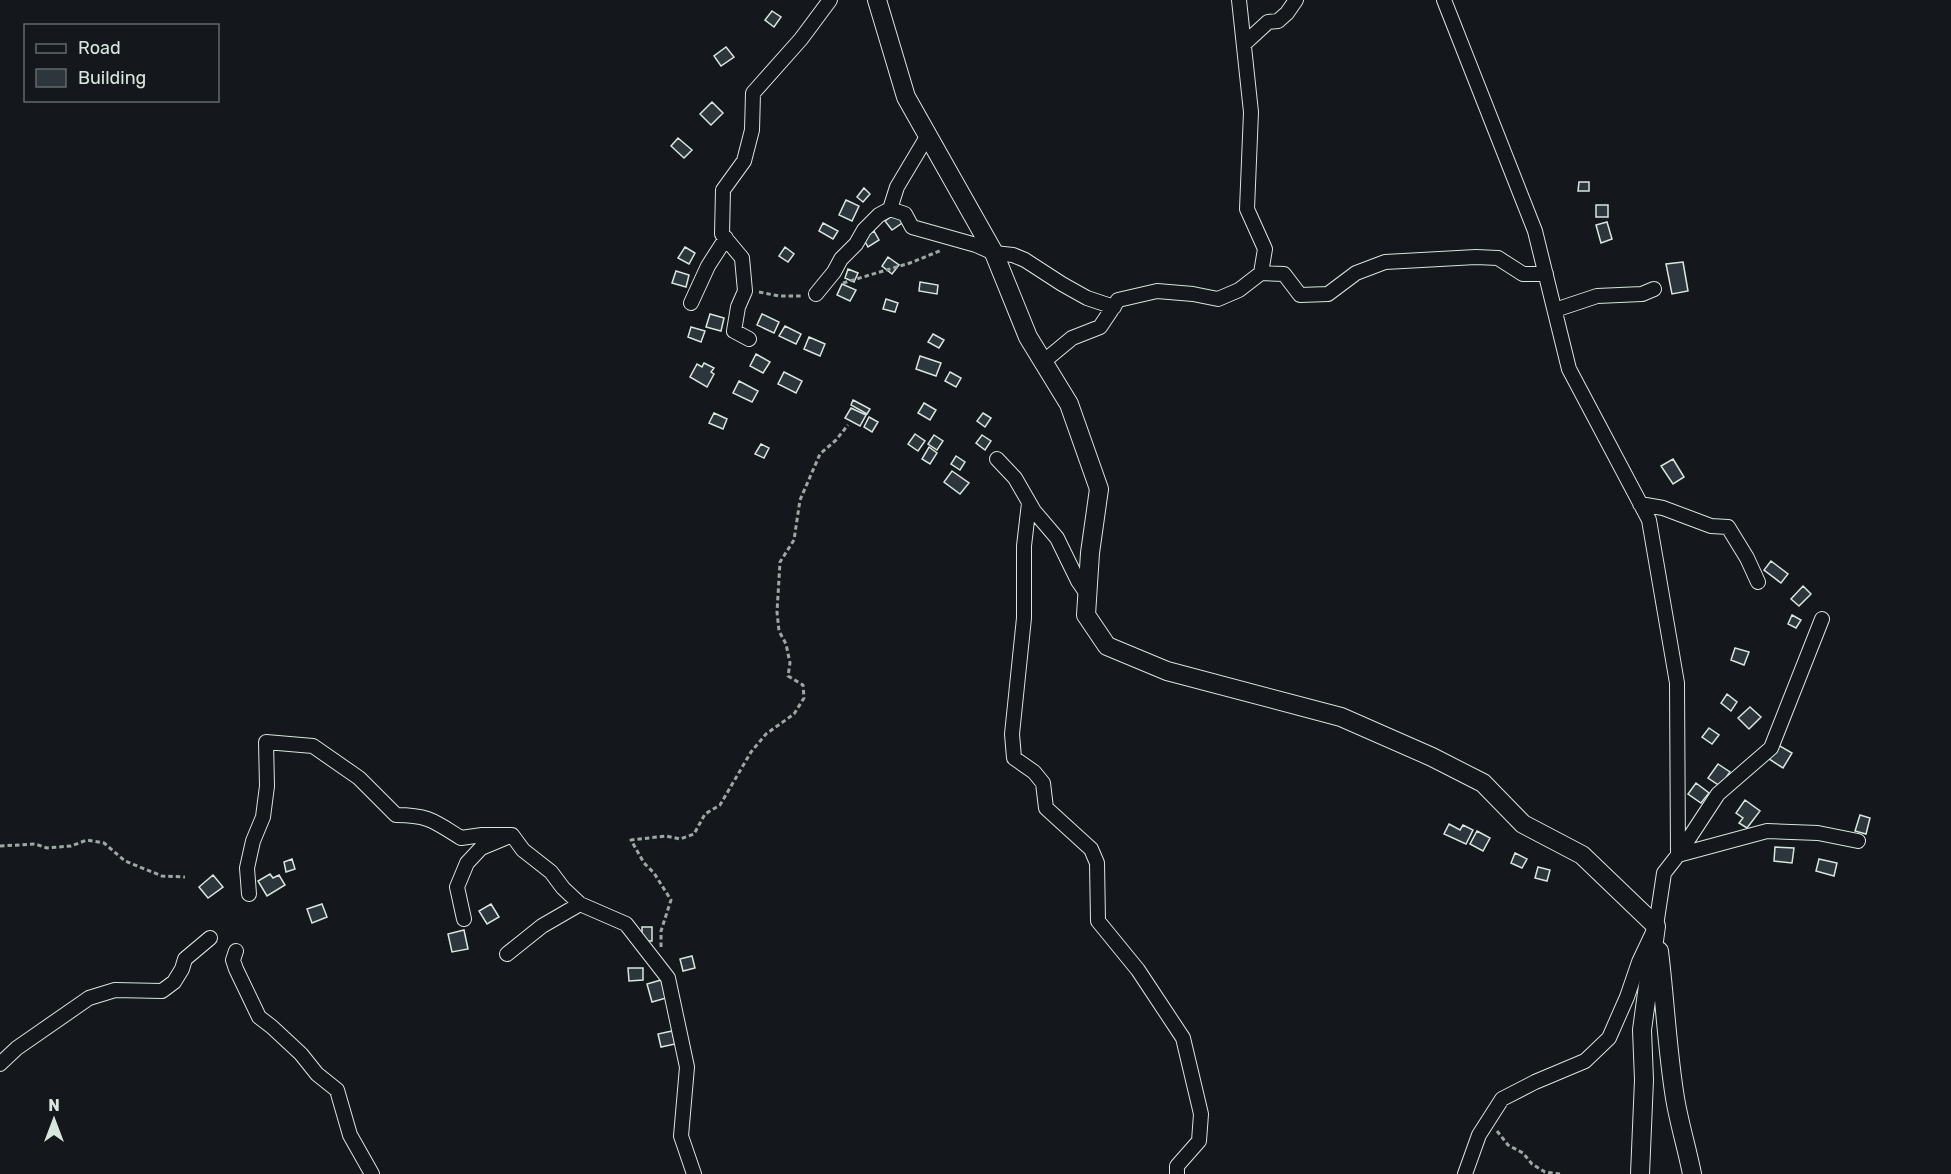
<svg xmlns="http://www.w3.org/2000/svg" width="1951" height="1174" font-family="Rubik,sans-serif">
<rect width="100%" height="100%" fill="#14181c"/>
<path fill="#2c363c" stroke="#d8e6dc" stroke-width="1.5" d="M772,11L781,17L774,27L765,20Z
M726,47L734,57L721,66L714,56Z
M712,102L723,113L711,125L700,114Z
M678,138L692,150L684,158L671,146Z
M1579,182H1589V191H1578Z
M864,188L870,194L863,202L857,197Z
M846,200L859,206L852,221L839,215Z
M1596,205H1608V217H1596Z
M898,212L905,221L892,230L885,221Z
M1607,222L1612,239L1601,243L1596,225Z
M823,223L838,231L833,239L819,231Z
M874,231L879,240L868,247L863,238Z
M685,247L695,253L689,264L678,258Z
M785,247L794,254L788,262L779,256Z
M888,257L899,265L892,274L882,266Z
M1683,262L1688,291L1672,294L1666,264Z
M848,269L858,273L854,282L845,278Z
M676,271L689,275L686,287L672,283Z
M920,282L938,285L937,294L919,291Z
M842,284L856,290L850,301L837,295Z
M886,299L898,303L895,312L883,309Z
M710,314L724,318L721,331L706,327Z
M762,314L779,322L774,333L757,325Z
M785,326L801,334L796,344L779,336Z
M691,327L705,331L701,342L688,337Z
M933,334L944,340L939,348L928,342Z
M809,337L825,344L820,356L804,349Z
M756,354L770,362L763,373L750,366Z
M920,356L941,363L936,376L916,369Z
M704,363L714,368L711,372L714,374L707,387L690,377L697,364L702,367Z
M784,372L802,381L796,393L778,384Z
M950,372L961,378L956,387L945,381Z
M739,381L758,391L752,402L733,393Z
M853,400L870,409L867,414L851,405Z
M924,403L936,410L930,420L918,413Z
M851,408L866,415L860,426L845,418Z
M714,413L727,419L723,429L709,423Z
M983,413L991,418L985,427L977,421Z
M869,417L878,422L872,432L864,427Z
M915,434L925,441L918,451L908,444Z
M934,435L943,441L937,450L928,444Z
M982,435L991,441L985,450L976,443Z
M761,444L769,448L764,458L755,454Z
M929,447L937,453L930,464L922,459Z
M956,456L965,462L960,470L951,464Z
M1673,459L1684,477L1673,484L1661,466Z
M952,471L969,483L960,494L944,482Z
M1771,561L1788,574L1781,583L1764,570Z
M1803,586L1811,594L1799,606L1791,599Z
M1792,615L1801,620L1796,628L1788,624Z
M1735,648L1749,652L1744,665L1731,660Z
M1727,694L1737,702L1731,711L1721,703Z
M1750,707L1761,717L1749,729L1738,718Z
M1709,728L1719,735L1712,744L1702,737Z
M1775,743L1792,753L1783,768L1766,757Z
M1718,764L1730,772L1720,786L1708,778Z
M1696,783L1709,793L1701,803L1688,794Z
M1745,800L1760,811L1747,828L1739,823L1743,818L1736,813Z
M1860,815L1870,818L1866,834L1855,831Z
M1449,824L1460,830L1463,825L1473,830L1466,844L1444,834Z
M1477,831L1490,838L1483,851L1470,844Z
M1775,847L1794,848L1792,863L1774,861Z
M1515,853L1527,859L1522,868L1511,863Z
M292,859L295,869L286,872L284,862Z
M1819,859L1837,863L1834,876L1816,871Z
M1538,867L1550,870L1547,881L1535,878Z
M270,874L273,878L279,875L285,885L267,896L258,881Z
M213,875L223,887L208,898L199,887Z
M322,904L327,917L312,923L307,909Z
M491,904L499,917L487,924L479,911Z
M642,927H652V941H642Z
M464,930L468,949L452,952L448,934Z
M692,956L695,968L683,971L680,959Z
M628,968H643V980L629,981Z
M661,980L666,998L652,1002L647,984Z
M672,1031L675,1044L661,1047L658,1034Z"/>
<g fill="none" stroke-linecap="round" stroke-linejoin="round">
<g stroke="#d8e6dc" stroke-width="16">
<path id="minor" d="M1239,0L1251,112L1247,209L1265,249L1261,273
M1444,0L1535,231L1569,369L1649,520L1677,683L1678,855L1664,873L1656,926L1639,962L1627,997L1609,1038L1585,1061L1535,1082L1502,1099L1479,1135L1465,1174
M1244,44L1268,22L1278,21L1287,13L1296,0
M890,209L905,214L912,227L976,245L994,253L1013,255L1025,260L1062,284L1087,298L1114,307
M816,294L834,272L841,259L856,244L864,230L879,215L890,209L897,187L928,135
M691,303L708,266L726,238
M1555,310L1597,296L1642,294L1654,289
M749,339L734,331L738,307L745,291L742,258L722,234L723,190L744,161L752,130L753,93L801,39L830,0
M1043,362L1072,338L1100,327L1118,300L1157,291L1193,294L1218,299L1239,290L1261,273L1284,274L1300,295L1328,294L1356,273L1385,262L1476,257L1498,258L1523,274H1546
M997,459L1015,478L1034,511L1057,538L1078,581L1087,594
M1029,503L1024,546V618L1012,734L1014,758L1034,772L1043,783L1046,808L1091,849L1097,863L1098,921L1138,970L1183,1038L1201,1114L1199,1141L1177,1166V1174
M1640,504L1663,508L1711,526L1728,527L1747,558L1758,582
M1678,855L1718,794L1771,748L1822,619
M1678,855L1767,831L1818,833L1858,841
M249,894L247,868L253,841L263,817L267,786L266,742L313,746L359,778L396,815C428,815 434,821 461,838L482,835H512L523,850L551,872L563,888L580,904
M464,919L457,887L467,863L481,848L505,838
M236,951L233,960L236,969L259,1017L272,1027L301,1054L317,1074L337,1090L350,1135L372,1174
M507,954L542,926L580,904L626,924L668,978L687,1067L681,1136L694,1174
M0,1064L17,1048L89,998L115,990L162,991L174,982L182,969L185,959L210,938"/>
</g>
<g stroke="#d8e6dc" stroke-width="20">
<path id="tertiary" d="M877,0L906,97L994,253L1028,337L1069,404L1099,489L1090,553L1086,615L1107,646L1167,671L1341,717L1432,757L1483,783L1523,824L1582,855L1656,926L1642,1030L1644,1080L1640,1174
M1659,951C1665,1000 1667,1049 1675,1098C1679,1123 1687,1148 1692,1174"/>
</g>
<path stroke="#9da8a2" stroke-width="3" stroke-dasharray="4.5 3" stroke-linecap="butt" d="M843,283L910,263L942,250
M759,292L779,296H803
M0,846L35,844L47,848L71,846L87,840L104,843L125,861L162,876L185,877
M661,947V931L671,900L654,873L644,863L631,840L666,836L680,839L694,834L705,814L720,805L751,752L766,734L794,714L804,698L803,685L788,676L790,663L786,644L779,631L777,612L780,562L794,540L800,500L820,454L836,440L848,425
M1497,1131L1508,1145L1523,1153L1532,1164L1545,1172L1560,1174"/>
<use href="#minor" stroke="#14181c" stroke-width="14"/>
<use href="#tertiary" stroke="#14181c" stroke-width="18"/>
</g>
<rect x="24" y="24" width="195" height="78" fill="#14181c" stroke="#626a69" stroke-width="1.5"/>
<rect x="36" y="44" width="30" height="9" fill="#14181c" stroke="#626a69" stroke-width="1.5"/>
<text x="78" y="54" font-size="18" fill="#d8e6dc">Road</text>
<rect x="36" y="69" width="30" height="18" fill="#2c363c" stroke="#626a69" stroke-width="1.5"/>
<text x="78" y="84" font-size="18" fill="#d8e6dc">Building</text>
<g transform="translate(54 1120)" stroke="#14181c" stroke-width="4.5" paint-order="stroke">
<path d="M0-4.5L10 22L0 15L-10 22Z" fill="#d8e6dc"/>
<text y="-9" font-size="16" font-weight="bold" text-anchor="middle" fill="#d8e6dc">N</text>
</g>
</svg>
